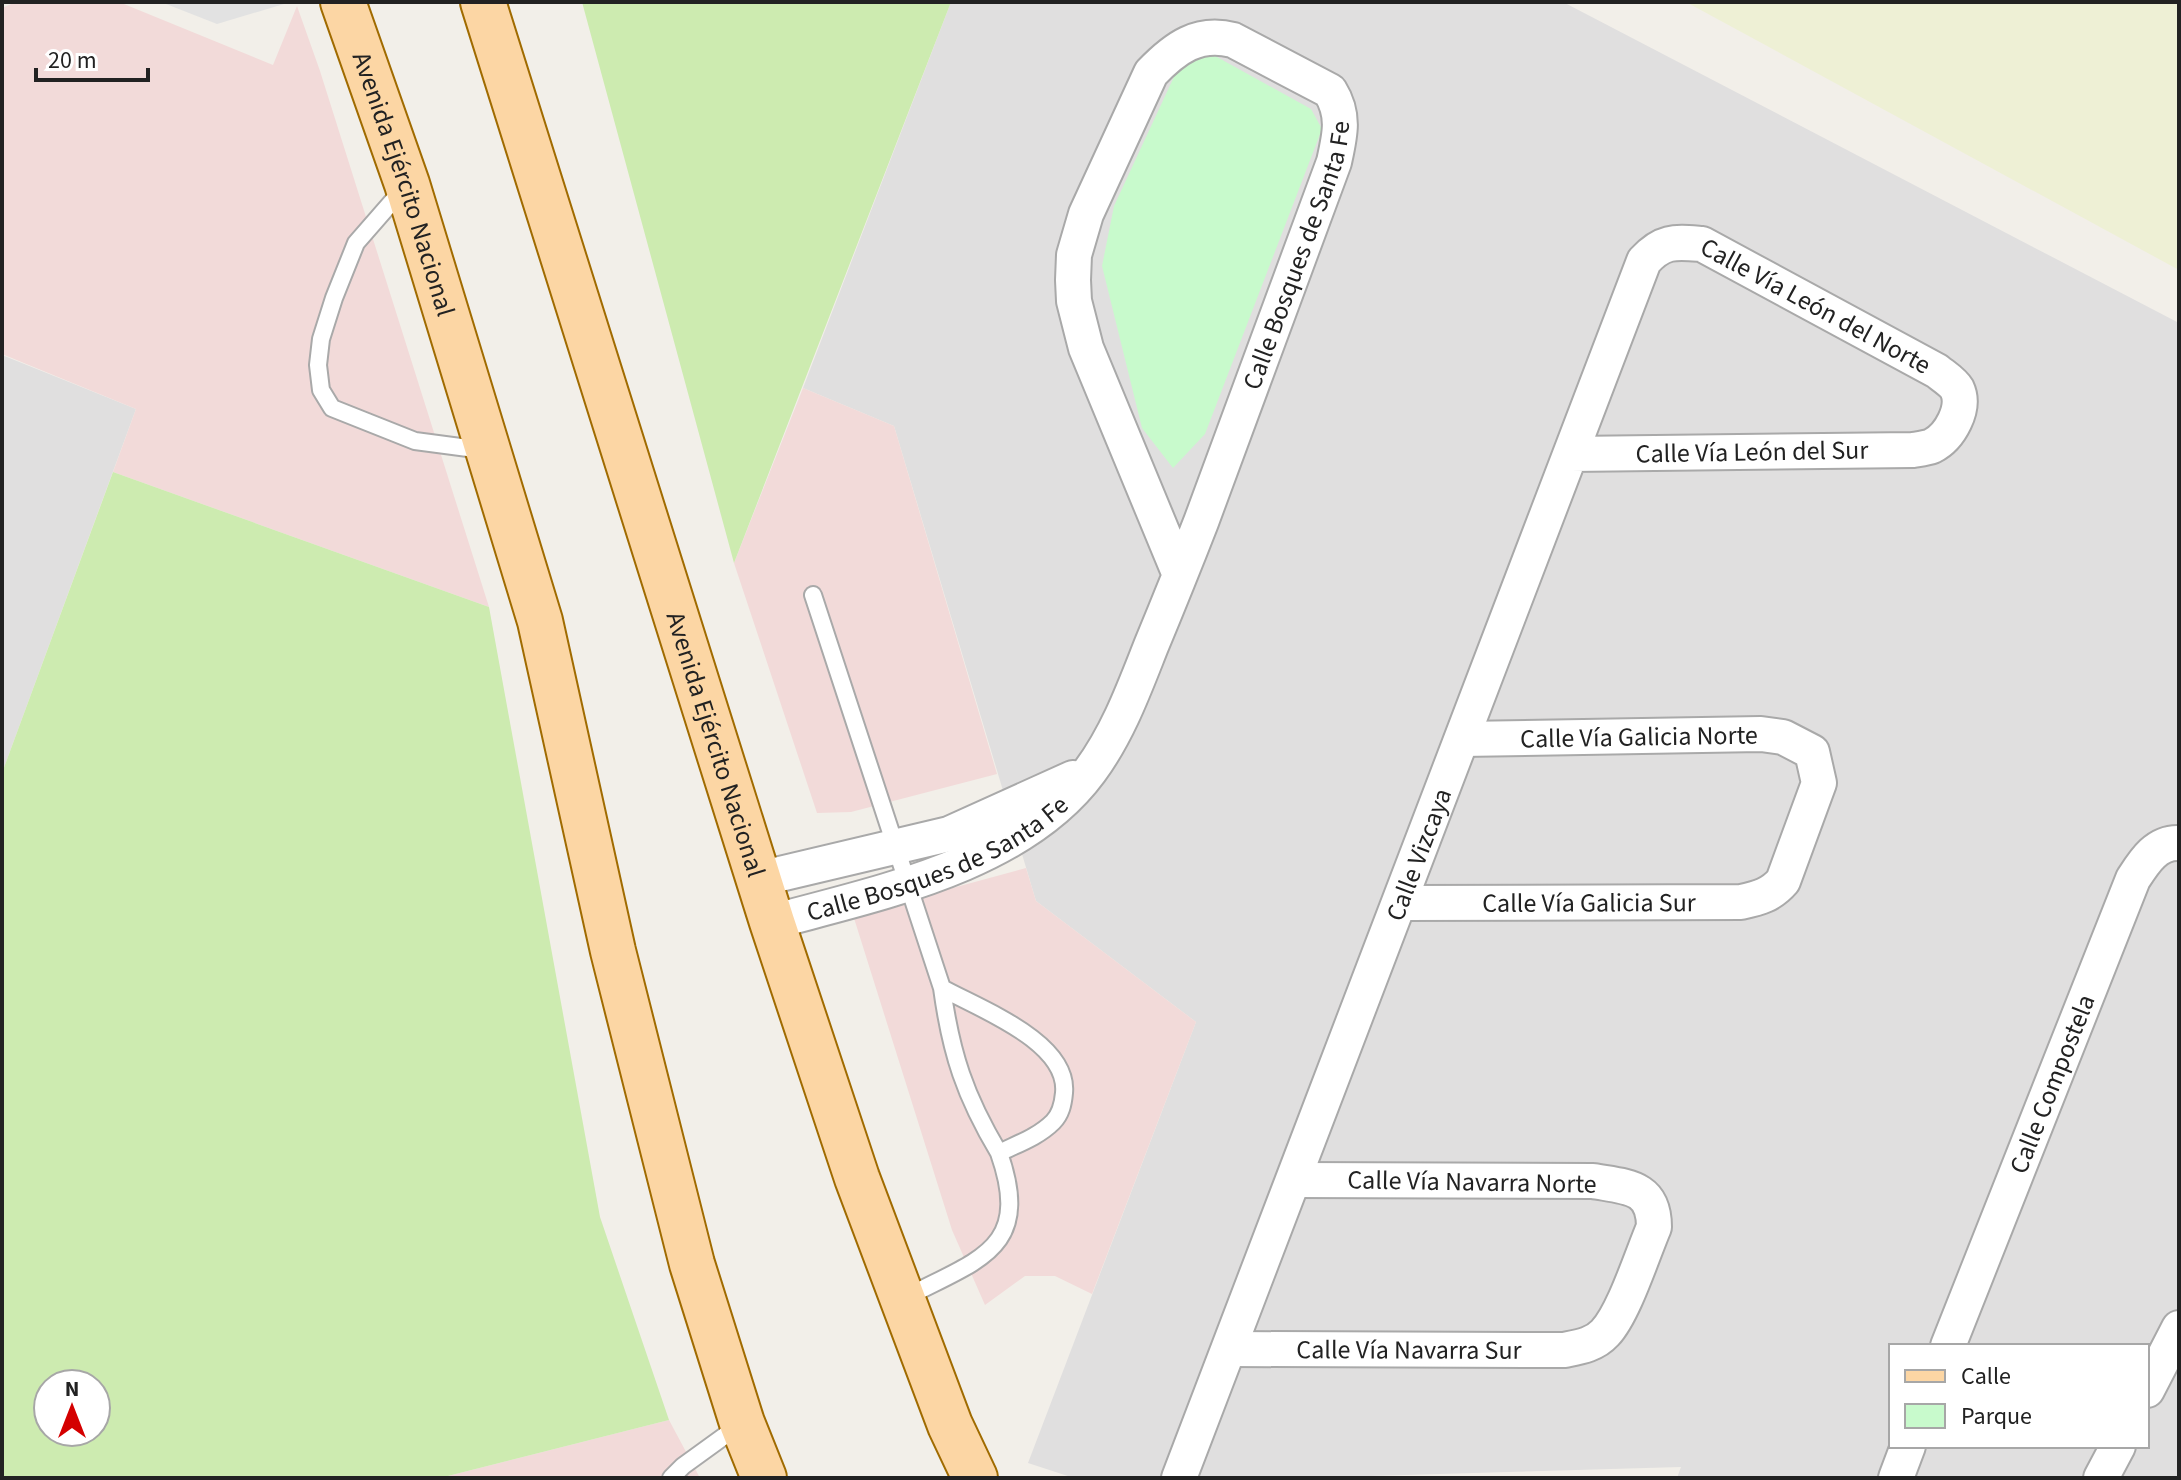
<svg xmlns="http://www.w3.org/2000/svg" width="2181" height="1480" font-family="'Source Sans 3',sans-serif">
<rect width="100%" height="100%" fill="#f2efe9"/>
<path fill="#e0dfdf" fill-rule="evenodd" d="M951,2H1563L2179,323V1478H1677L1681,1467L1302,1478H1074L1028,1463L1196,1022L1036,901L894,426L803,388ZM1891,1346H2147V1446H1891Z
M2,355L136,409L2,773Z"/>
<path fill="#f2dad9" d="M16,2H119L273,65L297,6L320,71L489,607L113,472L136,409L2,354V8Z
M803,388L894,426L997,774L851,812L817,813L734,563Z
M1026,868L1036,901L1196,1022L1092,1294L1055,1276H1025L985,1305L952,1230L853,915Z
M669,1420L700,1478H440Z"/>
<path fill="#eef0d5" d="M1686,2H2179V270Z"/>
<path fill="#cdebb0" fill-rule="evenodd" d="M582,2H951L734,563Z
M113,472L489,607L600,1217L669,1420L440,1478H2V773ZM48,1384H96V1432H48Z"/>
<path fill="#c8facc" d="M1208,52L1311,109L1322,129L1205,434L1173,468L1142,428L1102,266L1114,206L1179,66Z"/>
<path fill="#e2e2e2" d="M161,2H284V4L217,24Z"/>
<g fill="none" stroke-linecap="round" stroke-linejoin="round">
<g stroke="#a9a9a9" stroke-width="20">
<path id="service" d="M404,188L356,243L334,298L321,339L318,365L321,390L332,408L415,441L483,450
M813,595L942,988C951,1054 965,1096 999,1153C1017,1144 1038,1137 1053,1122C1061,1114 1063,1104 1064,1093C1069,1042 980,1009 942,988
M905,1298C978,1259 1033,1250 999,1153
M671,1478L683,1466L741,1424"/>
</g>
<g stroke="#a9a9a9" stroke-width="38">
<g id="minor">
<path d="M759,879L949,834L1073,778"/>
<path id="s1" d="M1401,903L1741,902C1759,898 1771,895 1783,881L1819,783L1812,752L1783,737L1761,734L1462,739"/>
<path id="s2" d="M772,922C878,893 1021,865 1090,771C1118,733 1134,689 1151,646C1168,605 1185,563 1201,522L1334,162C1340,135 1345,115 1330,91L1233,40C1198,31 1175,48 1151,73L1086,214L1074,255L1073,280L1074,301L1086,348L1180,575"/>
<path id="s3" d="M1948,1346L2133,879C2144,862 2156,842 2179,843"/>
<path id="s4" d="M1229,1349L1564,1350C1579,1347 1594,1345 1605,1333C1624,1313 1642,1255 1654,1227C1654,1186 1627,1187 1593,1181L1294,1180"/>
<path d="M2147,1390L2179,1328"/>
<path id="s5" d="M1179,1478C1336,1073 1490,667 1644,261C1663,240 1675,242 1702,244L1937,371C1943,376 1953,382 1957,389C1966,408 1950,437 1932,446C1927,448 1919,449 1913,450L1571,454"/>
<path d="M1896,1478L1908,1446"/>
<path d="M2101,1478L2118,1446"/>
</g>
</g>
<g stroke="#a06b00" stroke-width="48">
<g id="primary">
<path id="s6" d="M343,2L407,184L540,621L613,951L692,1264L742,1423L764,1478"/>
<path id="s7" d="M483,2L772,922L857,1178L950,1425L975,1478"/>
</g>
</g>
<use href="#service" stroke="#fff" stroke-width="16"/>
<use href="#minor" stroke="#fff" stroke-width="34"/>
<use href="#primary" stroke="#fcd6a4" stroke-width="44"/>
</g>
<g text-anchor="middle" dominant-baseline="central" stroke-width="7" stroke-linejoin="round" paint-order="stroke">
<g font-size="26" fill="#222" stroke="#fff">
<text stroke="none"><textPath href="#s6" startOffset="192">Avenida Ejército Nacional</textPath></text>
<text stroke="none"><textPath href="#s2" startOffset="916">Calle Bosques de Santa Fe</textPath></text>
<text stroke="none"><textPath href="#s5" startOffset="1496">Calle Vía León del Norte</textPath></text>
<text transform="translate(1752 452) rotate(-1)">Calle Vía León del Sur</text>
<text transform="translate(1639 737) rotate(-1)">Calle Vía Galicia Norte</text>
<text stroke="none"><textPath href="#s7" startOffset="778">Avenida Ejército Nacional</textPath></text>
<text stroke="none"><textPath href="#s2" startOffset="178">Calle Bosques de Santa Fe</textPath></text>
<text stroke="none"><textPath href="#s5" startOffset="668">Calle Vizcaya</textPath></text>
<text stroke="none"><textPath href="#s1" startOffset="188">Calle Vía Galicia Sur</textPath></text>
<text stroke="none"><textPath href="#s3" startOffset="282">Calle Compostela</textPath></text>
<text transform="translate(1472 1182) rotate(1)">Calle Vía Navarra Norte</text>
<text stroke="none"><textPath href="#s4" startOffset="180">Calle Vía Navarra Sur</textPath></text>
</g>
</g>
<rect width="2181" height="1480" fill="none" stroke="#222222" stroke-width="8"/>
<rect x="1889" y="1344" width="260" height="104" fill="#ffffff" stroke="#a7a7a7" stroke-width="2"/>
<rect x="1905" y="1370" width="40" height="12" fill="#fcd6a4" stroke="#a7a7a7" stroke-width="2"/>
<text x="1961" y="1384" font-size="24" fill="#222222">Calle</text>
<rect x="1905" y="1404" width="40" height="24" fill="#c8facc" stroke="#a7a7a7" stroke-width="2"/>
<text x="1961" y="1424" font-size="24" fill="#222222">Parque</text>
<g transform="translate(72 1408)"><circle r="38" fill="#ffffff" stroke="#a7a7a7" stroke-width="2"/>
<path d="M0-6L14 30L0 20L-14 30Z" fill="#d40000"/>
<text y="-12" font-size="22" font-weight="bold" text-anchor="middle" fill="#222222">N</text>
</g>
<path d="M36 68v12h112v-12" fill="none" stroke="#222222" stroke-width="4"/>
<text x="48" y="68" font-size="24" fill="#222222" stroke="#ffffff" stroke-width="6" paint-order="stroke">20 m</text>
</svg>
